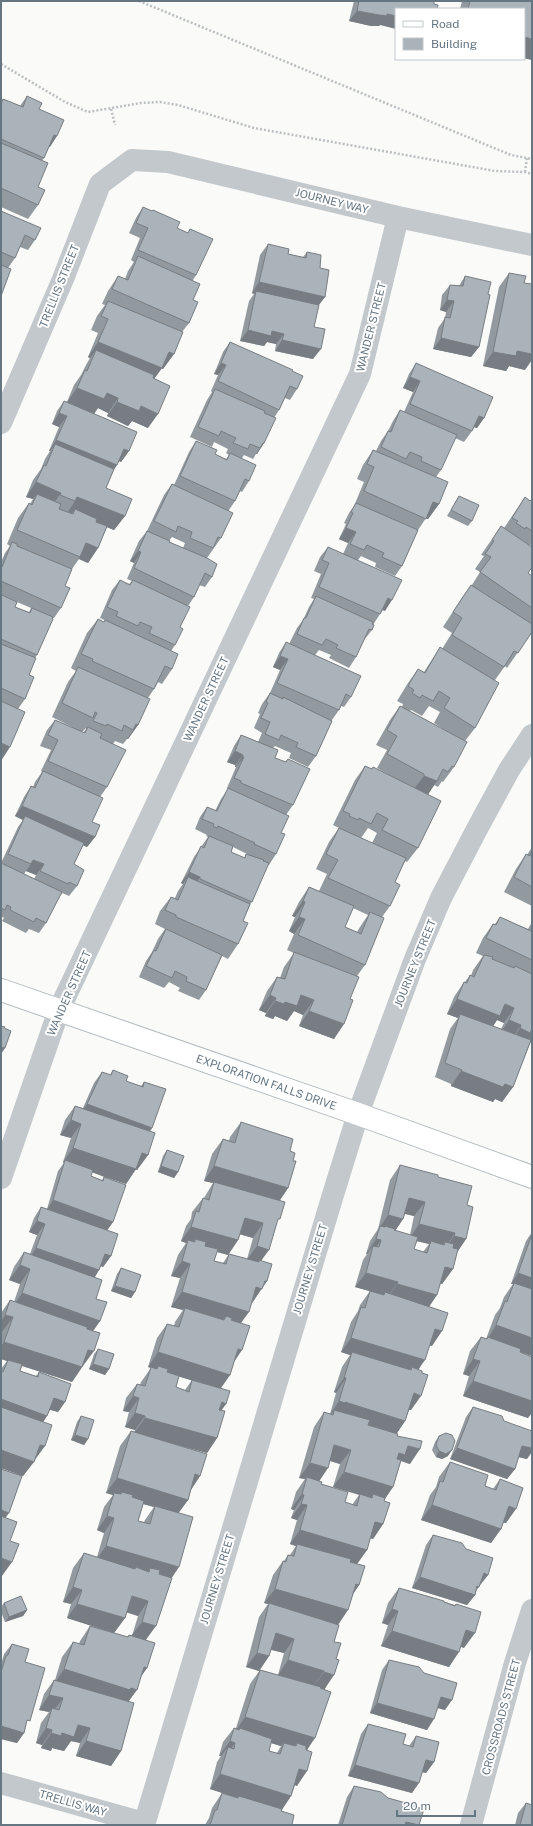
<svg xmlns="http://www.w3.org/2000/svg" width="533" height="1826" font-family="'Public Sans',sans-serif">
<rect width="100%" height="100%" fill="#fafaf8"/>
<g fill="none" stroke-linecap="round" stroke-linejoin="round">
<g stroke="#b3babf" stroke-width="24">
<g id="secondary">
<path id="s1" d="M1,990L358,1114L532,1177"/>
</g>
</g>
<path stroke="#bbbfc2" stroke-width="2.5" stroke-dasharray="2 2" stroke-linecap="butt" d="M139,1L511,155L532,159
M1,64L65,102L88,112L141,103L160,102L178,105L254,128L495,171L525,172L532,174
M111,109L115,125
M525,172L527,158"/>
<path stroke="#c3c8cc" stroke-width="22" d="M1,423L63,279L100,184L132,160L168,162L398,217L532,245
M1,1178L59,1010L360,374L398,217
M1,1783L144,1823
M144,1825L332,1198L358,1114L415,959L441,898L477,829L509,770L532,735
M471,1825L515,1663L532,1610"/>
<use href="#secondary" stroke="#fff" stroke-width="22"/>
</g>
<path fill="#929a9f" fill-rule="evenodd" d="M354,1H434L380,25L379,26H371L349,21Z
M462,1H532V60L524,58V9H460Z
M27,96L39,109L50,147H49L44,158L42,161L38,187V205L28,219L1,207V102L3,99L20,106Z
M143,207L152,211L153,210L177,228L188,233L190,229L196,275L193,280V300L189,323L182,332L174,354L163,369L162,368L154,379L148,428L132,421L128,426L107,416L108,413L98,408L94,413L129,451L121,462L119,461L114,469L106,488L125,516L114,530L107,527L98,548L88,563L79,559L72,569L65,586L61,608L54,618H52L37,655L35,658L29,675L25,699L18,709L1,761V597L2,595L16,601L1,595V562L5,553L10,546L7,544L18,518L29,503L30,504L33,499L26,497L33,480L41,469L45,459L50,451H49L59,427L52,424L57,411L64,401L67,402L74,385L81,375L86,365L90,358L88,357L98,333L91,330L97,316L105,305L102,304L108,291L118,276L125,279L128,271L134,262L131,260L140,238L129,233L136,218ZM17,602L31,608L29,612L15,607Z
M1,211L35,240L28,250L20,247L15,258L8,268L1,296Z
M268,244L288,254L303,257L307,252L320,268L325,297L319,305L314,327L313,359L275,351L276,344L267,342L264,346L240,341L249,301L254,294L252,293L260,255Z
M509,273L524,283L525,370L509,366L506,371L483,366L499,287Z
M465,276L488,294L479,347L471,357L433,349L438,328L445,318L446,312L440,310L442,295L450,285L459,286Z
M230,342L292,371L297,389L290,400L285,398L279,410L274,418L264,443L257,454H256L253,459L244,455L242,458L249,481L242,492L240,491L235,501L229,510L221,538L207,558L212,577L205,587L199,585L194,597L188,606L180,627L175,645L171,651L172,669L162,684L158,682L154,689L148,698L138,725L128,739H127L123,744L115,741L113,744L107,787L100,797L92,822L95,837L87,847L83,845L74,864L77,886L69,896L62,893L61,895L60,894L46,923L39,933L29,929L26,933L2,921L4,918L1,916V863L18,827L23,820L15,816L24,797L31,786L33,787L35,782L42,772L41,771L51,750L40,746L47,730L55,720L83,733L86,729V728L82,732L52,717L68,682L76,671L71,668L87,633L98,619L104,622L105,620L111,623L100,618L112,590L120,580L129,584L132,581L127,579L134,563L130,561L139,541L147,531L164,495L172,484L174,485L189,452L196,441L215,454L226,459L229,455L226,453L228,449L214,442L212,447L190,437L207,400L212,392L211,391L218,375L214,374L223,352ZM172,537L185,543L183,548L169,542V541ZM26,871L36,875L34,879L24,874Z
M416,363L484,418L477,428L474,427L472,431L464,442L455,438L441,470L436,477L439,504L428,519L426,518L418,530L402,566L395,576L375,567L376,563L361,556L358,560L385,611L383,610L380,614L373,625L372,630L364,640L356,657L349,668L329,658L331,655L319,650L315,655L351,697L344,707L341,706L339,710L332,720L316,756L308,767L289,758L291,753L275,746L273,748L275,758L285,762L288,759L293,805L286,815L281,833L276,854L269,865H268L243,921L238,944L228,959L222,956L206,990L199,1000L178,991L180,988L169,982L164,988L139,977L146,961L152,952L158,939L165,929L155,924L160,911L171,897L175,898L178,891L183,884L181,883L194,857L208,837L206,836L207,835L195,829L200,817L207,807L215,811L221,799L228,789L227,788L236,767H235V765L227,762L234,746L241,735L258,742L262,733L254,728L260,714L258,713L262,704L270,693L280,670L273,667L279,653L286,642L289,644L297,628L303,620L309,607L314,599L311,598L321,574L314,571L320,557L328,547L343,554L348,543L339,539L346,524L344,523L349,513L354,506L364,482L357,479L363,465L373,450L376,451L381,441L388,431L393,421L400,410L404,412L413,392L403,388L409,374ZM233,847L247,854L244,858L231,852Z
M459,496L472,521L468,526L447,516Z
M525,497L530,501L532,498V542L530,546L528,573L532,576V632L507,668L505,666L495,680L475,728L465,741L454,767L443,782L442,781L438,787L434,785L428,794L418,848L407,862L405,861L395,882L390,906L382,917L365,965L357,976L334,1039L299,1026L303,1015L294,1011L287,1021L275,1016L273,1019L265,1016L266,1013L259,1010L267,991L277,977L280,978L284,967L294,953L287,950L294,934L289,931L295,917L292,916L299,902L309,887L319,891L327,874L316,869L329,842L339,828L333,825L355,780L365,766L372,769L373,767L391,776L377,768L387,750L376,745L390,720L400,706L402,707L403,704L397,701L408,683L418,669L424,672L440,647L442,649L452,633L443,627L461,599L471,585H472L480,572L475,569L484,556L481,555L501,526L504,528ZM429,706L440,712L434,723L445,730L410,711L411,710L422,716ZM368,828L377,833L372,843L361,838ZM353,908L368,915L360,927L357,932L345,927Z
M532,847V906L504,892L516,869L526,854L527,855Z
M500,917L528,929L532,922V1040L530,1043L513,1087L502,1102L495,1099L493,1102L451,1086V1084L435,1077L450,1029L458,1018L447,1014L454,997L464,982H465L470,975L471,976L473,970L483,956L476,953L483,938L493,924H495ZM497,1020L504,1023L501,1029L493,1026Z
M113,1070L126,1081L141,1086L144,1082L152,1128L150,1131L148,1155L137,1170L136,1169L126,1184L108,1178L113,1222L107,1230L111,1256L103,1267L101,1266L99,1270L95,1277L96,1299L100,1321L93,1331L83,1366L72,1382L22,1366L20,1371L36,1376L39,1372L65,1402L58,1412L50,1410L43,1422L34,1461L23,1476L1,1468V1369L7,1361L1,1359V1336L2,1332H1V1313L10,1300L14,1302L20,1284L9,1280L14,1267L24,1252L30,1254L37,1235L29,1232L34,1218L41,1207L47,1209L58,1171L64,1163L63,1162L71,1138L60,1135L65,1120L75,1106L83,1108L94,1083L102,1072L110,1075ZM92,1172L104,1177L102,1180L91,1176Z
M241,1122L290,1151L293,1161L288,1188L280,1200L276,1225L261,1261L267,1281L252,1303L241,1323L234,1361L230,1375L221,1388L226,1404L221,1410L217,1438L207,1453L159,1440L200,1476L191,1490L188,1500L179,1512L171,1578L146,1640L147,1668L140,1678L128,1702L121,1751L111,1766L76,1756L80,1743L71,1741L64,1751L52,1748L51,1751L41,1748L42,1745L36,1743L41,1723L49,1712L39,1710L44,1694L54,1680H55L62,1657L73,1642L79,1644L80,1641L90,1626L127,1637L129,1635L132,1636L138,1616L127,1612L125,1618L114,1633L67,1618L71,1604L63,1602L73,1568L84,1553L97,1557L104,1533L97,1530L104,1507L113,1495L106,1493L120,1446L131,1431L134,1432L135,1430L125,1427L129,1412L123,1411L126,1398L137,1384L140,1385L141,1382L151,1368L148,1367L157,1338L167,1324L174,1326L175,1322L183,1310L171,1307L180,1278L171,1276L178,1255L186,1243L181,1241L186,1226L191,1219L192,1212L203,1198H204L213,1183L204,1181L212,1154L223,1139L229,1141L230,1137ZM240,1234L253,1238L247,1259L229,1254L223,1263L214,1261L217,1252L228,1255L238,1240ZM179,1376L192,1380L185,1390L176,1387ZM143,1504L154,1507L145,1520L144,1522L138,1521Z
M167,1150L178,1172L174,1178L158,1172L163,1156Z
M400,1165L438,1177L467,1205L466,1239L457,1252L453,1269L442,1284L440,1283L429,1307L432,1346L430,1345L419,1369L411,1410H409L405,1421L397,1433V1436L410,1464L401,1461L393,1487L384,1499V1501L383,1524L373,1539L370,1538L367,1550L357,1564L359,1585L353,1594L338,1624L325,1689L297,1786L295,1785L291,1796L281,1811L292,1825H205L209,1818L212,1808L222,1793L231,1795L210,1789L217,1762L221,1756H219L223,1742L234,1728H236L250,1684L260,1670L278,1675L284,1653L271,1650L269,1656L259,1671L246,1667L259,1617L268,1604L264,1603L273,1575L283,1561H284L288,1555H290L296,1546L290,1544L297,1520L291,1518L294,1510L291,1509L296,1492L305,1479L299,1478L314,1427L324,1412L330,1414L336,1393L334,1392L342,1367L350,1355L341,1352L351,1322L358,1311L360,1305L370,1291L355,1287L363,1260L367,1254H366L370,1241L378,1229L390,1180ZM405,1214L414,1216L410,1235L395,1231L403,1219ZM416,1241L429,1244L423,1252L414,1249ZM330,1461L340,1464L333,1487L359,1495L352,1505L345,1502L321,1484L319,1481ZM271,1743L281,1746L277,1753L269,1751Z
M532,1232V1356L520,1352L528,1418L463,1396L469,1376L463,1374L470,1351L481,1337L486,1339L495,1315L500,1308L504,1297L513,1284H511L526,1241Z
M121,1268L135,1292L131,1298L111,1291L117,1274Z
M98,1349L109,1369L105,1375L89,1369L94,1354Z
M473,1407L504,1421L527,1459L518,1457L515,1469L507,1479L450,1459L466,1417Z
M81,1416L88,1439L84,1445L71,1440L77,1422Z
M439,1436L448,1456L442,1459L436,1457L432,1450L435,1442Z
M450,1462L485,1486L493,1489L500,1479L506,1523H503L501,1529L491,1543L421,1520L430,1495L436,1487L439,1477Z
M433,1535L466,1549L488,1575L480,1585H479L476,1591L475,1595L467,1605L412,1588L426,1545Z
M399,1588L455,1605L456,1604L464,1648L461,1646L449,1667L381,1646L388,1625L382,1623L388,1603Z
M4,1603L27,1610L23,1616L5,1622L1,1612V1607Z
M12,1644L25,1662L26,1726L24,1733L17,1743L1,1739V1662L2,1661L4,1654Z
M389,1660L445,1710L438,1708L427,1730L370,1713L382,1670Z
M368,1724L403,1744L409,1746L416,1736L434,1762L426,1773L422,1772L412,1793L348,1776L361,1734Z
M354,1786L388,1798L419,1825H338L347,1797Z
M526,1803L532,1825H515L518,1813Z"/>
<path fill="#777d82" d="M357,11L387,14L396,16V29L380,25L379,26H371L349,21Z
M524,37L532,39V60L524,58Z
M54,135L57,136L50,147L47,146Z
M259,282L325,297L317,307L256,291L254,294L252,293Z
M447,300L454,301L446,312L440,310Z
M248,330L272,331L284,334L276,344L267,342L264,346L240,341Z
M441,338L479,347L471,357L433,349Z
M282,340L321,349L313,359L275,351Z
M98,342L162,368L151,383L96,350L90,358L88,357Z
M517,351L532,354V360L525,370L509,366L506,371L483,366L493,352Z
M169,352L174,354L163,369L158,367Z
M221,363L226,365L218,375L214,374Z
M410,377L420,381L413,392L403,388Z
M77,388L107,393L118,398L108,413L98,408L94,414L67,402Z
M117,402L141,406L158,414L148,428L132,421L128,426L107,416Z
M59,413L67,416L59,427L52,424Z
M479,416L484,418L477,428L471,426Z
M56,440L117,465L110,476L55,444L50,451H49Z
M263,443H264L257,454H256L260,448Z
M124,449L129,451L121,462L116,460Z
M36,482L61,493L51,507L37,494L33,499L26,497Z
M77,497L125,516L114,530L73,514L75,509L72,513L68,512L75,501Z
M433,502L439,504L428,519L423,517Z
M346,528L356,532L348,543L339,539Z
M86,543L98,548L88,563L79,559Z
M138,551L141,552L134,563L130,561Z
M388,598L392,600L385,611L380,609Z
M280,656L288,659L280,670L273,667Z
M136,724L138,725L128,739H127L133,730Z
M1,743L10,747L1,761Z
M235,751L243,755L235,765L227,762Z
M242,757H244L236,767H235Z
M424,776L437,781L427,796L413,790Z
M22,806L95,837L87,847L24,820L25,816L23,820L15,816Z
M33,860L44,864L36,875L26,871L31,864Z
M189,872L200,877L193,888L188,877L183,884L181,883Z
M303,901L305,902L295,917L292,916Z
M299,917L305,919L294,934L289,931Z
M270,995L276,998L266,1013L259,1010Z
M301,995L314,1000L303,1015L294,1011L287,1021L275,1016L273,1019L265,1016L275,1001L285,1002Z
M457,999L505,1004L514,1008L504,1023L497,1020L490,1031L460,1014L458,1018L447,1014Z
M309,1011L344,1024L334,1039L299,1026Z
M509,1020L521,1025L511,1040L499,1035Z
M520,1028L532,1029V1040L528,1046L510,1043Z
M1,1047L5,1048L1,1054Z
M461,1071L505,1084L513,1087L502,1102L495,1099L493,1102L451,1086Z
M87,1104L152,1128L145,1138L80,1114Z
M71,1120L81,1124L71,1138L60,1135Z
M73,1148L136,1169L126,1184L65,1163V1160L64,1163L63,1162Z
M142,1153L148,1155L137,1170L132,1168Z
M161,1166L178,1172L174,1178L158,1172Z
M214,1166L288,1188L278,1203L214,1182L213,1183L204,1181Z
M409,1198L425,1202L414,1216L398,1212Z
M53,1200L113,1222L106,1232L46,1211Z
M388,1215L403,1219L393,1234L385,1227V1226L382,1231L380,1227Z
M245,1218L263,1223L253,1238L235,1233Z
M37,1221L45,1224L37,1235L29,1232Z
M419,1224L455,1233L445,1248V1242L441,1247L431,1241L429,1244L409,1239Z
M191,1227L238,1240L228,1255L193,1245L195,1242V1239L192,1244L188,1240L186,1243L181,1241Z
M454,1236L466,1239L456,1254L444,1251Z
M376,1239L381,1240L371,1255L373,1246L367,1254H366Z
M257,1246L269,1250L258,1265L259,1260L257,1264L246,1261Z
M36,1248L99,1270L92,1281L29,1259Z
M105,1254L111,1256L103,1267L98,1265Z
M182,1261L190,1264L180,1278L171,1276Z
M20,1265L30,1269L20,1284L9,1280Z
M445,1267L453,1269L442,1284L434,1282Z
M366,1273L398,1282L388,1296L385,1292L383,1295L355,1287Z
M518,1273L532,1278V1291L514,1283L513,1284H511Z
M265,1281H267L252,1303L256,1287Z
M397,1284L437,1295L427,1310L387,1299Z
M115,1286L135,1292L131,1298L111,1291Z
M182,1292L249,1312L238,1327L226,1316L222,1322L185,1308L183,1310L171,1307Z
M22,1293L100,1321L90,1335L12,1308Z
M5,1315L13,1317L2,1332H1V1321Z
M496,1325L532,1338V1356L487,1340L488,1338Z
M435,1329L442,1331L432,1346L424,1344Z
M351,1338L425,1360L415,1374L411,1370L412,1367L408,1372L352,1352L350,1355L341,1352Z
M4,1342L82,1367L72,1382L1,1359V1346Z
M238,1349L242,1350L232,1365Z
M88,1350L94,1351L83,1366L78,1364Z
M158,1352L230,1375L220,1389L157,1370L158,1366L156,1369L148,1367Z
M473,1359L480,1361L469,1376L463,1374Z
M93,1364L109,1369L105,1375L89,1369Z
M344,1378H346L336,1393L334,1392Z
M473,1381L532,1401V1413L528,1418L463,1396Z
M414,1393L421,1396L411,1410L403,1408Z
M133,1396L139,1398L129,1412L123,1411Z
M54,1398L65,1402L58,1412L46,1408Z
M1,1399L47,1416L40,1427L1,1412Z
M339,1401L345,1402L405,1421L395,1436L333,1415L334,1410L330,1416H329Z
M222,1402L226,1404L216,1418Z
M135,1413L145,1416L135,1430L125,1427Z
M145,1418L217,1438L207,1453L134,1433Z
M75,1435L88,1439L84,1445L71,1440Z
M40,1445L45,1446L34,1461L30,1459Z
M334,1445L351,1450L340,1464L324,1459Z
M408,1446L420,1449L410,1464L401,1461L389,1468L399,1453Z
M522,1446L532,1448V1452L527,1459L514,1456Z
M457,1448L515,1469L507,1479L450,1459Z
M1,1450L34,1462L23,1476L1,1468Z
M452,1450L448,1456L442,1459L436,1457L439,1451Z
M310,1463L328,1468L318,1483L307,1477L305,1479L299,1478Z
M344,1472L393,1487L383,1502L373,1494L371,1498L333,1487Z
M195,1474L200,1476L190,1491Z
M117,1478L188,1500L177,1515L155,1506L154,1507L119,1497L122,1492L118,1497L114,1493L113,1495L106,1493Z
M302,1494L304,1495L294,1510L291,1509Z
M301,1504L307,1505L297,1520L291,1518Z
M432,1505L501,1529L491,1543L421,1520Z
M509,1506L516,1509L506,1523L498,1521Z
M1,1510L9,1513L1,1524Z
M107,1516L114,1518L104,1533L97,1530Z
M375,1522L383,1524L373,1539L365,1536Z
M300,1530L367,1550L357,1564L297,1544L296,1546L290,1544Z
M106,1546L179,1567L169,1582L149,1572L150,1568L146,1575L136,1567L133,1571L96,1560Z
M1,1558L12,1562L2,1576H1Z
M484,1573L488,1575L480,1585L476,1584Z
M420,1577L477,1586L479,1587L473,1594L475,1595L467,1605L412,1588Z
M356,1584L359,1585L349,1600Z
M73,1587L82,1590L71,1604L63,1602Z
M275,1589L348,1610L338,1625L269,1603L268,1604L264,1603Z
M132,1596L148,1601L138,1616L122,1611Z
M77,1604L125,1618L114,1633L67,1618Z
M392,1609L398,1611L388,1625L382,1623Z
M27,1610L23,1616L5,1622L9,1617Z
M142,1622L156,1626L145,1641L131,1636Z
M466,1630L475,1633L464,1648L455,1645Z
M392,1631L459,1652L449,1667L381,1646Z
M276,1633L294,1639L284,1653L265,1648Z
M257,1653L269,1656L259,1671L246,1667Z
M288,1660L324,1671L314,1685L278,1675Z
M144,1667L147,1668L137,1682Z
M64,1669L131,1688L137,1690L126,1705L54,1684Z
M324,1672L334,1675L324,1690L313,1687Z
M49,1695L63,1698L52,1713V1708L49,1712L39,1710Z
M441,1697L452,1700L445,1710L434,1707Z
M377,1703L434,1719L427,1730L370,1713Z
M245,1717L315,1738L305,1753L296,1746L297,1743L292,1749L284,1743L281,1746L237,1733L240,1728L237,1732H235Z
M78,1725L90,1728L80,1743L71,1741L64,1751L52,1748L51,1751L41,1748L51,1733H62Z
M1,1726L24,1733L17,1743L1,1739Z
M46,1728L52,1730L42,1745L36,1743Z
M86,1741L121,1751L111,1766L76,1756Z
M230,1741L235,1743L225,1757L228,1747L221,1756H219Z
M426,1760L434,1762L426,1773L418,1771Z
M355,1765L419,1783L412,1793L348,1776Z
M299,1769L307,1771L297,1786L289,1783Z
M220,1774L291,1796L281,1811L239,1796L237,1798L210,1789Z
M406,1822L419,1825H404Z"/>
<path fill="#aab3b9" stroke="#777d82" d="M359,1H434V4L438,5L437,9H396V16L387,14V16L379,15L357,11Z
M470,1H532V39L524,37V9H468Z
M27,96L42,103L39,109L64,120L57,136L54,135L44,158L1,139V104L3,99L23,107Z
M1,143L48,163L38,187L45,190L38,205L1,188Z
M143,207L152,211L153,210L180,222L177,228L188,233L190,229L213,239L196,275L138,250L148,228L136,223Z
M1,211L41,228L35,240L25,235L15,258L1,252Z
M268,244L289,249L288,254L306,258L307,252L321,255L320,268L329,270L325,297L259,282Z
M138,256L200,284L193,300L198,302L189,323L112,289L118,276L128,280Z
M1,265L11,269L1,296Z
M509,273L526,276L524,283L532,284V354L517,351L516,356L493,352Z
M465,276L491,282L488,294L490,295L479,347L441,338L445,317L450,318L454,301L447,300L450,285L463,286Z
M256,291L319,305L314,327L325,329L321,349L282,340L284,334L272,331L271,336L248,330Z
M108,301L183,332L174,354L169,352L162,368L98,342L108,319L101,316Z
M230,342L293,370L292,371L303,376L297,389L290,386L279,410L218,381L226,365L221,363Z
M96,350L154,375L153,378L170,386L158,414L141,406L139,411L117,402L118,398L107,393L104,399L77,388L85,370L87,371Z
M416,363L493,397L484,418L479,416L472,431L410,404L420,381L410,377Z
M215,389L265,411L264,413L276,418L264,443H263L260,448L250,444L248,449L233,443L236,438L221,431L219,436L198,427Z
M64,401L137,432L129,451L124,449L117,465L56,440L67,416L59,413Z
M400,410L457,435L441,470L421,461L422,457L410,452L406,459L381,447L388,431L391,432Z
M196,441L217,450L215,454L227,460L230,453L256,465L249,481L245,479L235,501L180,476Z
M55,444L114,469L106,488L132,499L125,516L77,497L75,501L60,495L61,493L36,482L44,465L46,466Z
M373,450L448,482L439,504L433,502L426,519L364,491L374,467L367,464Z
M172,484L233,513L221,538L218,537L213,548L190,538L192,532L178,526L176,532L154,521Z
M37,494L61,504L59,509L73,514L75,509L97,519L96,522L107,526L98,548L86,543L80,557L17,530L29,503L32,505Z
M459,496L479,505L472,521L451,510Z
M525,497L530,501L532,499V531L526,527L525,529L516,523L518,521L512,518Z
M356,503L418,530L402,566L382,557L384,553L367,545L364,550L350,544L356,532L346,528L353,513L351,512Z
M501,526L532,547V567L528,573L532,576V608L480,572L491,557L485,554L494,541L492,540Z
M147,531L170,541L169,542L207,558L217,564L212,577L205,573L194,597L134,568L141,552L138,551Z
M12,542L17,544V546L72,569L65,586L70,588L61,608L1,581V567H2Z
M328,547L402,580L392,600L388,598L380,614L319,587L329,563L322,560Z
M120,580L130,585L133,580L190,607L180,627L183,629L175,645L149,633L152,627L140,622L138,626L116,616L118,612L107,607Z
M471,585L532,624V632L518,653L514,651L504,667L452,635L462,618L453,612Z
M2,595L17,602L15,607L30,613L32,608L53,617L52,618L53,619L37,655L1,639V598Z
M316,596L373,622L372,624L374,625L372,630L369,629L356,657L336,648L338,645L326,639L322,645L297,634L304,618H306Z
M98,619L104,622L105,620L178,654L172,669L165,666L154,689L92,661L93,659L81,654Z
M286,642L361,676L351,697L346,694L339,710L277,683L288,659L280,656Z
M1,644L36,658L29,675L34,677L25,699L1,688Z
M440,647L499,683L475,728L444,708L450,698L439,691L433,701L422,695L420,698L412,693L414,690L408,686L418,669L425,673Z
M78,667L150,699L138,725L136,724L133,730L124,725L122,731L107,724L106,726L93,721L97,713L95,712L93,718L62,703Z
M270,693L283,699V697L332,721L316,756L296,747L298,743L281,735L279,740L265,734L270,722L261,718L268,703L266,702Z
M1,701L25,712L10,747L1,743Z
M400,706L467,742L454,767L452,766L448,772L443,769L437,781L424,776V774L387,754L397,736L387,730Z
M55,720L85,733L88,727L102,734L100,738L126,750L107,787L48,761L58,740L48,735Z
M241,735L278,750L275,758L286,762L288,759L310,769L293,805L241,783V781L234,778L244,757H242L243,755L235,751Z
M365,766L372,769L373,767L441,801L418,848L382,830L388,819L377,813L371,824L359,818L358,820L349,816L350,814L343,811Z
M43,771L103,798L92,822L100,825L95,837L22,806L31,786L35,788Z
M228,788L289,816L281,833L285,834L276,854L254,844L255,843L218,826L217,828L213,826L214,824L202,819L207,807L217,811Z
M25,816L84,843L74,864L84,870L77,886L69,882L68,884L40,871L44,864L33,860L31,864L8,854Z
M339,828L406,858L395,882L400,885L390,906L328,878L338,860L326,854Z
M209,836L233,846L231,852L245,858L246,854L264,860L263,861L269,863L252,902L200,879V877L189,872L201,846L204,848Z
M532,851V887L514,877L526,854L530,856Z
M1,863L62,892L46,923L36,918L34,922L10,910L11,907L7,905L5,910L1,908Z
M188,877L250,904L243,921L248,923L238,944L176,917V915L165,910L171,897L178,900Z
M309,887L354,906L345,927L361,934L370,912L384,918L365,965L298,935L305,919L299,917L305,902L303,901Z
M500,917L531,931L532,928V960L486,938L493,924L496,925Z
M166,929L222,955L206,990L186,981L187,977L175,971L172,978L146,966L154,950L156,951Z
M294,952L359,977L350,999L353,1000L344,1024L309,1011L314,1000L301,995L297,1006L285,1002L284,1004L275,1001L276,998L270,995L277,977L285,979Z
M484,955L493,957L492,959L514,968L515,966L532,974V1029L530,1033L520,1028L521,1025L509,1020L514,1008L505,1004L500,1016L457,999L464,982L467,983L470,975L474,977Z
M460,1014L531,1040L513,1087L505,1084L503,1087L461,1071L462,1070L445,1063Z
M1,1026L5,1027L4,1028L11,1031L5,1048L1,1047Z
M113,1070L128,1076L126,1081L143,1087L144,1082L166,1089L152,1128L87,1104L102,1072L111,1075Z
M75,1106L155,1133L148,1155L142,1153L136,1169L73,1148L81,1124L71,1120Z
M241,1122L293,1139L290,1151L295,1153L293,1161H296L288,1188L214,1166L223,1139L235,1143Z
M167,1150L184,1156L178,1172L161,1166Z
M65,1160L93,1170L91,1176L103,1181L104,1177L126,1185L113,1222L53,1200Z
M400,1165L438,1175V1177L472,1186L467,1205L473,1207L466,1239L454,1236L455,1233L419,1224L425,1202L409,1198L403,1219L388,1215Z
M214,1182L285,1202L280,1219H278L269,1250L257,1246L263,1223L245,1218L238,1240L191,1227L196,1211L199,1212L203,1198L209,1200Z
M41,1207L118,1234L111,1256L105,1254L99,1270L36,1248L45,1224L37,1221Z
M380,1226L385,1227V1226L395,1229L394,1230L418,1237L414,1249L427,1253L431,1241L444,1245L445,1242L454,1244L453,1248L458,1249L453,1269L445,1267L437,1295L397,1284L398,1282L366,1273L373,1246L379,1247L381,1240L376,1239Z
M532,1234V1278L518,1273Z
M195,1239L206,1242L205,1246L218,1249L214,1261L226,1264L229,1254L259,1262V1260L272,1264L267,1281H265L262,1289L256,1287L249,1312L182,1292L190,1264L182,1261L188,1240L195,1242Z
M24,1252L102,1280L96,1299L107,1302L100,1321L22,1293L30,1269L20,1265Z
M121,1268L141,1275L135,1292L115,1286Z
M514,1283L532,1289V1338L496,1325L505,1301L507,1302Z
M370,1291L384,1295L385,1292L448,1313L442,1331L435,1329L425,1360L351,1338L361,1307L365,1308Z
M10,1300L87,1327V1329L100,1333L94,1351L88,1350L82,1367L4,1342L13,1317L5,1315Z
M185,1308L224,1320L226,1316L232,1318L231,1320L250,1326L242,1350L238,1349L230,1375L158,1352L167,1324L179,1327Z
M481,1337L487,1339L488,1337L521,1349L520,1352L532,1357V1401L473,1381L480,1361L473,1359Z
M98,1349L114,1354L109,1369L93,1364Z
M352,1352L411,1370L412,1367L422,1371V1373L428,1375L421,1396L414,1393L405,1421L345,1402V1403L339,1401L346,1378H344Z
M8,1360L22,1364L20,1371L38,1377L39,1372L71,1384L65,1402L54,1398L47,1416L1,1399V1371L3,1372Z
M158,1366L168,1369L167,1372L179,1376L176,1387L189,1392L192,1380L230,1391L226,1404L222,1402L219,1410L225,1411L217,1438L145,1418V1416L135,1413L139,1398L133,1396L137,1384L145,1386L151,1367L157,1369Z
M1,1407L52,1425L45,1446L40,1445L34,1462L1,1450Z
M473,1407L502,1416L504,1421L532,1431V1448L522,1446L515,1469L457,1448Z
M334,1410L370,1420L368,1425L398,1434L397,1436L422,1441L420,1449L408,1446L405,1455L399,1453L397,1459L401,1460L393,1487L344,1472L351,1450L334,1445L328,1468L310,1463L324,1412L333,1415Z
M81,1416L94,1420L88,1439L75,1435Z
M131,1431L207,1454L200,1476L195,1474L188,1500L117,1478Z
M446,1433L452,1435L455,1441L452,1450L446,1454L439,1451L436,1445L439,1436Z
M450,1462L488,1475L485,1486L496,1490L500,1479L523,1488L516,1509L509,1506L501,1529L432,1505L440,1481L443,1482Z
M1,1469L22,1476L9,1513L1,1510Z
M307,1477L322,1482L321,1484L348,1492L345,1502L357,1506L360,1494L372,1498L373,1494L385,1498L384,1501L390,1503L383,1524L375,1522L367,1550L300,1530L307,1505L301,1504L304,1495L302,1494Z
M122,1492L133,1495L132,1497L144,1501L138,1521L150,1524L155,1506L193,1517L179,1567L106,1546L114,1518L107,1516L114,1493L121,1494Z
M1,1516L17,1522L10,1541L19,1544L12,1562L1,1558Z
M433,1535L462,1543L466,1549L493,1558L488,1575L484,1573L479,1587L477,1586L475,1595L420,1577Z
M297,1544L351,1559L350,1562L365,1566L359,1585L356,1584L348,1610L275,1589L283,1561L286,1562L288,1555L294,1556Z
M84,1553L135,1569L136,1567L149,1572L150,1568L160,1570L159,1574L172,1578L156,1626L142,1622L148,1601L132,1596L125,1618L77,1604L82,1590L73,1587Z
M399,1588L444,1601V1602L455,1606L456,1604L481,1612L475,1633L466,1630L459,1652L392,1631L398,1611L392,1609Z
M21,1596L27,1610L9,1617L4,1603Z
M269,1603L339,1625L334,1642L341,1643L336,1659L339,1660L334,1675L324,1672V1671L288,1660L294,1639L276,1633L269,1656L257,1653Z
M90,1626L128,1637L129,1635L155,1643L147,1668L144,1667L137,1690L131,1688L130,1690L64,1669L73,1642L84,1645Z
M12,1644L29,1649L25,1662L45,1668L30,1721L27,1720L24,1733L1,1726V1672L6,1656L8,1655Z
M389,1660L419,1667L424,1673L457,1683L452,1700L441,1697L434,1719L377,1703Z
M260,1670L321,1687L320,1688L331,1692L315,1738L245,1717Z
M54,1680L134,1703L121,1751L86,1741L90,1728L78,1725L74,1737L62,1733L61,1736L51,1733L52,1730L46,1728L52,1708L59,1710L63,1698L49,1695Z
M368,1724L406,1734L403,1744L413,1747L416,1736L439,1742L434,1762L426,1760L419,1783L355,1765Z
M234,1728L239,1730L240,1728L272,1739L269,1751L280,1754L284,1743L296,1746L297,1743L306,1746V1750L312,1752L307,1771L299,1769L291,1796L220,1774L228,1747L234,1749L235,1743L230,1741Z
M354,1786L381,1792L388,1798L417,1806L416,1807L424,1809L419,1825L406,1822L405,1825H342Z
M222,1793L238,1798L239,1796L282,1809L281,1811L294,1815L292,1825H210L215,1810H217Z
M526,1803L532,1805V1825H520Z"/>
<g text-anchor="middle" dominant-baseline="central" stroke-width="4" stroke-linejoin="round" paint-order="stroke">
<g font-size="11" fill="#657683" stroke="#fff">
<text transform="translate(332 201) rotate(14)">JOURNEY WAY</text>
<text transform="translate(59 286) rotate(-68)">TRELLIS STREET</text>
<text transform="translate(371 327) rotate(-76)">WANDER STREET</text>
<text transform="translate(206 699) rotate(-65)">WANDER STREET</text>
<text transform="translate(415 963) rotate(-68)">JOURNEY STREET</text>
<text transform="translate(69 993) rotate(-66)">WANDER STREET</text>
<text stroke="none"><textPath href="#s1" startOffset="281">EXPLORATION FALLS DRIVE</textPath></text>
<text transform="translate(310 1269) rotate(-73)">JOURNEY STREET</text>
<text transform="translate(217 1579) rotate(-73)">JOURNEY STREET</text>
<text transform="translate(501 1717) rotate(-75)">CROSSROADS STREET</text>
<text transform="translate(73 1803) rotate(16)">TRELLIS WAY</text>
</g>
</g>
<rect width="533" height="1826" fill="none" stroke="#657683" stroke-width="4"/>
<rect x="395" y="8" width="130" height="52" fill="#ffffff" stroke="#c1c8cd"/>
<rect x="403" y="21" width="20" height="6" fill="#ffffff" stroke="#c1c8cd"/>
<text x="431" y="28" font-size="12" fill="#657683">Road</text>
<rect x="403" y="38" width="20" height="12" fill="#aab3b9" stroke="#c1c8cd"/>
<text x="431" y="48" font-size="12" fill="#657683">Building</text>
<path d="M397 1810v6h78v-6" fill="none" stroke="#657683" stroke-width="2"/>
<text x="403" y="1810" font-size="12" fill="#657683" stroke="#ffffff" stroke-width="3" paint-order="stroke">20 m</text>
</svg>
